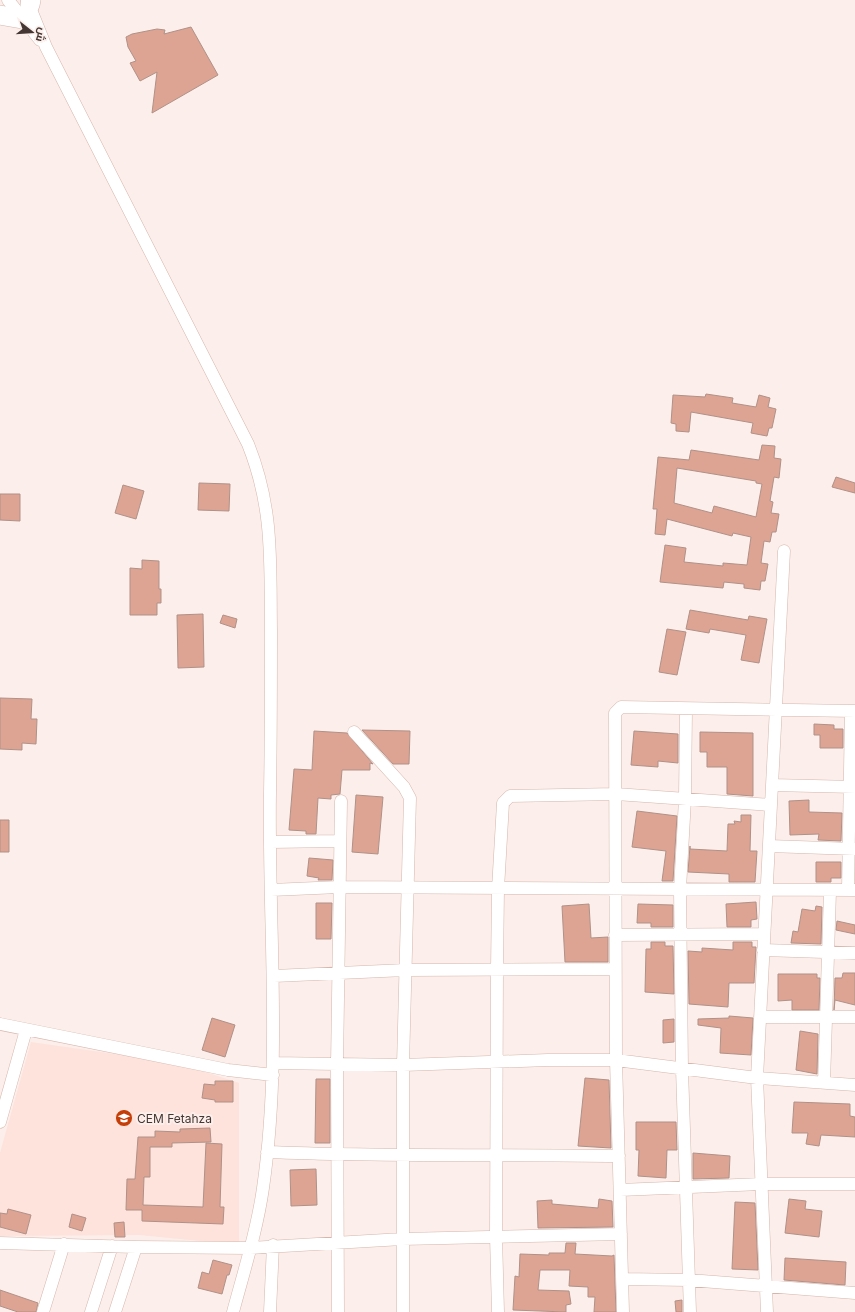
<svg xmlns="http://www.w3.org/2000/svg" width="855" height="1312" font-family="Inter,Cairo,sans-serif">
<rect width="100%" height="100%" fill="#fceeea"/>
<path fill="#fde3dc" d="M31,1042L178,1063L239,1083V1245L140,1235L0,1236V1153Z"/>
<path fill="#dda493" stroke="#b09188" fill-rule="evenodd" d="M191,27L218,75L152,113L157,72L140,81L130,63L136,61L128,47L126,37L132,34L157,29L165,30L164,34Z
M706,394L733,398L732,403L756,407L759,395L770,398L768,407L776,409L772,428H769L767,436L751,433L753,423L691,412L689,432L676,431V424L671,423L673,395L705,397Z
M762,445L775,446L774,458L781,459L779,478L774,477L770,501L773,502L771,513L779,514L776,532H772L770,542L764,541L761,563L768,564L765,581H761L760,590L744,588V584L724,582L723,588L660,582L665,545L686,548L684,562L723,566V563L747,565L751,537L733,533L732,536L667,519L665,535L655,534L657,509H653L658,457L689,460L691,450L759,460ZM677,468L756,481V483L762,484L756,517L714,506L712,513L674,503Z
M836,477L855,483V493L832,487Z
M199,483L230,484L229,511L198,510Z
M123,485L144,491L136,519L115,513Z
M0,494H20V521L0,520Z
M142,560L159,561V589H161V603H157V615H130V568L142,569Z
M690,610L748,620L749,616L767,619L759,663L741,660L746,635L710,629L709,633L686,629Z
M203,614L204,667L178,668L177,615Z
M223,615L237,619L235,628L220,623Z
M667,629L686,632L677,675L659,672Z
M0,698L32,699L31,719H37L36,744L22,743V750L0,749Z
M814,724L834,725V729H843V748H820V735H814Z
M362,730L410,731L409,764H393Z
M314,731L347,733L373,764L370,763V770H342L340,794L331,795V799L318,798L316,834H306V831L289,830L294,769L312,770Z
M634,731L678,734V763L658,761V767L631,765Z
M700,732L753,733V796L727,794V767H707V752H700Z
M356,795L383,797L378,854L352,852Z
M809,800V812L842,813L841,841L818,840L819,834L790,835L789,801Z
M637,811L677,816L673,881H662L666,851L632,847Z
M741,815H751L750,851H757L755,882H729V874L688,872L690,846V849L727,851L728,824H735L734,821L741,822Z
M0,820H9V852H0Z
M309,858L333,860L332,880H318L319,878L307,876Z
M816,862H841V878H831V882H816Z
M756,902L757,919L751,920V927H727L726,904Z
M316,903H332L331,939H316Z
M589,904L591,938L608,937V962H565L562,906Z
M638,904L673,905V927H651V923H637Z
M816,906L822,907L821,944L791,943L793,931L798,932L802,909L815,911Z
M837,921L855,925V934L836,930Z
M651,942H665V946H673L674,994L645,992L646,949H651Z
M733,942H752V947H756L754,983H729L728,1007L689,1004L688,951L702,952V948L733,950Z
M843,973H855V1005L835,1000L834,1010L835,978H842Z
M778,974H817V978H820L819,1010H792V1000L778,1001Z
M729,1016L753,1018L751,1055L720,1053L721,1028L698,1025V1019L729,1018Z
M212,1018L235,1025L225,1057L202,1050Z
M674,1019V1042L663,1043V1020Z
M800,1031L818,1034L817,1074L796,1070Z
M585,1078L609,1080L611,1148L578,1146Z
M316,1079H330V1143H315Z
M215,1081H233V1102H215V1100L202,1098L204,1084L215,1085Z
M794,1102L850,1104V1116L855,1117V1137L821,1135L819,1146L806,1144L808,1133H792Z
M636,1122H676L677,1150H667L666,1178L638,1176L639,1150H636Z
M210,1128L211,1142L172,1143V1147H150V1177H144L143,1205L203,1207L206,1143L222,1144L220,1207H224L223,1224L142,1221V1210H126L127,1179H135L138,1137H155V1131L180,1132V1129Z
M693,1153L730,1156L729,1178L693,1179Z
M316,1169L317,1205L291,1206L290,1170Z
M599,1199L612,1201L613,1227L538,1228L537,1201L552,1200V1204L598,1208Z
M789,1199L806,1201L805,1209L822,1211L819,1237L785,1233Z
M735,1202L755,1203L758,1270L732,1269Z
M8,1209L31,1215L26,1234L0,1227V1213L7,1214Z
M72,1214L86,1218L82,1231L69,1227Z
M124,1222L125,1237H115L114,1223Z
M566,1243H576L575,1254L612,1256L614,1255L616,1312H594L595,1297H588V1287L569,1286L570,1270H540L538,1290L569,1291L571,1304L566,1305V1312L513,1310L515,1276L519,1277L520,1254L549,1255V1253H565Z
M785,1258L846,1262L845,1285L784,1280Z
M213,1260L232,1265L229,1275H227L222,1294L198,1288L202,1272L209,1274Z
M0,1290L38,1303L36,1312H18L0,1306Z
M682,1300V1312H676L675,1301Z"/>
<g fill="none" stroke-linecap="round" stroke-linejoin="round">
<g stroke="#d6b6ac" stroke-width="13">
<path id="minor" d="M8,0L40,40
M27,0L46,47L248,444C274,509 270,562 271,630C271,684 271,739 270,793C268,925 282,1057 263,1188C257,1230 244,1271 233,1312
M686,709L685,799L680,889L682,1069L690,1312
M354,732L404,787L410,798L403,1065V1312
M772,785L855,787
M270,842L339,841
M769,846L855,849
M271,890L339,887L855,890
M848,890L851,711
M615,935L764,934
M763,950L855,953
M274,976L405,970L615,969
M760,1017H855
M0,1024L228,1070L273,1075
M273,1063L403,1065L548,1060H616L757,1078L855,1085
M824,1083L830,891
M0,1122L26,1030
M267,1152C384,1157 501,1154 619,1156
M620,1190L761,1184H855
M0,1243L136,1247L250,1248L402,1239L621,1234
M622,1279L689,1280L855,1293
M43,1312L64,1244
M91,1312L112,1246
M115,1312L136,1247
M270,1312L273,1245
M338,1312L337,1065L341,801
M498,1312L496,1236L497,970L498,889L503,803L510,796L616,794L771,805
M623,1312L616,1060L615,713L621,707L855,711
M767,1312L757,1078L784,551"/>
</g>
<g stroke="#d6b6ac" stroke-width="20">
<path id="trunk" d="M30,5L31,0
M0,15L22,19"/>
</g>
<use href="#minor" stroke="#fff" stroke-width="12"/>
<use href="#trunk" stroke="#fff" stroke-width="19"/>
</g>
<defs>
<g id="school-disc" transform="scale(0.9)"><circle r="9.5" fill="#c53e07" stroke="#fceeea"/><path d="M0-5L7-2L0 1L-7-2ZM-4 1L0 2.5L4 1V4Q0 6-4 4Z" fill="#fff"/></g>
</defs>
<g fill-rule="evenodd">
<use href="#school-disc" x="124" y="1118"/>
</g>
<g text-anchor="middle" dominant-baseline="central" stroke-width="4" stroke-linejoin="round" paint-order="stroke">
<g font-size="12" fill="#443733" stroke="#fceeea" text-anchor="start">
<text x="137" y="1118">CEM Fetahza</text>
</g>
</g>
<g transform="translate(32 32) rotate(107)" stroke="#fceeea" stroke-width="3" paint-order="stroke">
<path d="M0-3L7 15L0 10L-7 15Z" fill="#443733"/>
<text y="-6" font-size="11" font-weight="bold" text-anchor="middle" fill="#443733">ش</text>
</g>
</svg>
